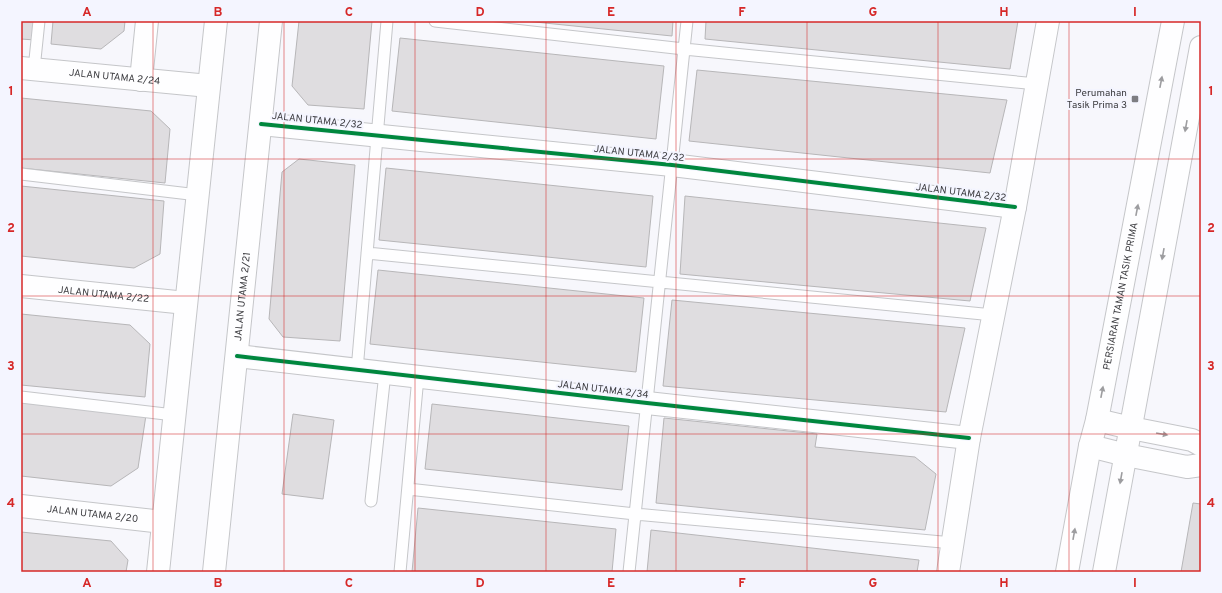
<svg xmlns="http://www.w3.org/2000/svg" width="1222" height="593" font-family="Overpass,sans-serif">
<rect width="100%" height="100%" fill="#f7f7fc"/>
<path fill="#dfdde0" stroke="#b7b6b8" d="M21,21H37L35,40L21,39Z
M53,21H125L124,31L101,49L51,44Z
M299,21H372L364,109L308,105L292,86Z
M525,21H673L672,36Z
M706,21H1018L1010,69L705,39Z
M400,38L664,66L656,139L392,111Z
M697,70L1007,100L990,173L689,141Z
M21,98L151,111L170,129L165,183L21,168Z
M299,159L355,165L340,341L283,337L269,319L282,172Z
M386,168L653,196L646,267L379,240Z
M21,186L164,201L160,254L134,268L21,256Z
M685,196L986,228L970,301L680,274Z
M378,270L644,298L636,372L370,344Z
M672,300L965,328L946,412L663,386Z
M21,314L130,325L150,344L145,397L21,385Z
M21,401L146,415L138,468L111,486L21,476Z
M432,404L629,426L622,490L425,469Z
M293,414L334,420L323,499L282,494Z
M664,418L817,434L815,447L915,457L936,474L925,530L656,503Z
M1193,503L1201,504V572H1181Z
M418,508L616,529L612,572H412Z
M651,530L919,560L917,572H647Z
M21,532L111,541L128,560L126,572H21Z"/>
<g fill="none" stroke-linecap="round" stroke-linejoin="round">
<g stroke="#c5c6c9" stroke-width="13">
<path id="lane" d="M435,21L684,49L1037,84
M34,69L39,21
M21,174L198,195
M367,253L993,315
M357,370L387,21
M21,397L174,415
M408,489L635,514L953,543
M371,501L385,373
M400,572L418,377
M629,572L687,21"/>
</g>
<g stroke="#c5c6c9" stroke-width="24">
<g id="street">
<path id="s1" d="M21,68L209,86"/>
<path d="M141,80L147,21"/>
<path d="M261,124L672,165L1015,207"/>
<path id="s2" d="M21,286L186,303"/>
<path d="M237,356L647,403L969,438"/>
<path d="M1097,420L1131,428L1192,440L1201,445"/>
<path d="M1090,446L1126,455L1187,467L1201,465"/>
<path id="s3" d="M21,506L163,522"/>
<path d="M158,572L216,21"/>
<path id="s4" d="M214,572L271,21"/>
<path d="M948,572L969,438L1015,207L1048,21"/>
</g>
</g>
<g stroke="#c5c6c9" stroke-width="24">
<g id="secondary">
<path id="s5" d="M1067,572L1090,446L1097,420L1173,21"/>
<path d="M1104,572L1201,47"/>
</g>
</g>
<use href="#lane" stroke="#fefeff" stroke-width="11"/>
<use href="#street" stroke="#fefeff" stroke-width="22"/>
<use href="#secondary" stroke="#fefeff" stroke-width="22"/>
<g stroke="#f4f5ff" stroke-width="6">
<path id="cycleway" d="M261,124L672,165L1015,207
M237,356L647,403L969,438"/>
</g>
<use href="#cycleway" stroke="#00873e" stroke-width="4"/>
</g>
<defs><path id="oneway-solid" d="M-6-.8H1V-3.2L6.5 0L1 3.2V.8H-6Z"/></defs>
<g fill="#9d9da0">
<use href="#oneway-solid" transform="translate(1161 82) rotate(-79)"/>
<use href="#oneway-solid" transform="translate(1186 126) rotate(100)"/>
<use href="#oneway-solid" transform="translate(1137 210) rotate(-79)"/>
<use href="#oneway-solid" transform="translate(1163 254) rotate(100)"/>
<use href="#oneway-solid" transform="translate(1102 392) rotate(-79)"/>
<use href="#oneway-solid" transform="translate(1162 434) rotate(10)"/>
<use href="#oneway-solid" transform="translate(1121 478) rotate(100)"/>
<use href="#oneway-solid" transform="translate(1074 534) rotate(-80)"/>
</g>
<path fill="none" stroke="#d62828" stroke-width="1" stroke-opacity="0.55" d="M153,21V572M284,21V572M415,21V572M546,21V572M676,21V572M807,21V572M938,21V572M1069,21V572M21,159H1201M21,296H1201M21,434H1201"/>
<rect fill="#7d7d82" stroke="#f4f5ff" stroke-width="1.5" x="1131" y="95" width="8" height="8" rx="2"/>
<g text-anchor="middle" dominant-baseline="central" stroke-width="4" stroke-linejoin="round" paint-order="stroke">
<g font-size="10" fill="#3c3c40" stroke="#f4f5ff">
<text stroke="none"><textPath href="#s1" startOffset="94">JALAN UTAMA 2/24</textPath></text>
<text transform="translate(317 121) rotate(6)">JALAN UTAMA 2/32</text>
<text transform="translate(639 154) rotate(6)">JALAN UTAMA 2/32</text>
<text transform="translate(961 193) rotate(7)">JALAN UTAMA 2/32</text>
<text stroke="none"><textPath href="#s2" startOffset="83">JALAN UTAMA 2/22</textPath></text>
<text stroke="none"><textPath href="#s4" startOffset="277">JALAN UTAMA 2/21</textPath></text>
<text stroke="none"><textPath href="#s5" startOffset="281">PERSIARAN TAMAN TASIK PRIMA</textPath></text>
<text transform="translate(603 390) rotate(7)">JALAN UTAMA 2/34</text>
<text stroke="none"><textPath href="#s3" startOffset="72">JALAN UTAMA 2/20</textPath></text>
</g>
<g font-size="10" fill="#3c3c40" stroke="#f4f5ff" text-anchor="end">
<text x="1127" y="93">Perumahan<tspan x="1127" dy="12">Tasik Prima 3</tspan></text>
</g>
</g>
<rect width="1222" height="593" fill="none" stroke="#f4f5ff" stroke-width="44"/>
<rect x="22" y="22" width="1178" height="549" fill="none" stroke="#d62828" stroke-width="1.5"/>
<g font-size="13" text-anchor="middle" font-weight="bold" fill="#d62828">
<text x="87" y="16">A</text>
<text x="218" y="16">B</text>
<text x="349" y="16">C</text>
<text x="480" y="16">D</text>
<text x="611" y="16">E</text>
<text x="742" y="16">F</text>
<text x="873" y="16">G</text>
<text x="1004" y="16">H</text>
<text x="1135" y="16">I</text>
<text x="11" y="95">1</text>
<text x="1211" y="95">1</text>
<text x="11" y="232">2</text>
<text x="1211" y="232">2</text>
<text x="11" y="370">3</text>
<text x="1211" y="370">3</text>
<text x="11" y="507">4</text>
<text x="1211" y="507">4</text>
<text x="87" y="587">A</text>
<text x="218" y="587">B</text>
<text x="349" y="587">C</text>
<text x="480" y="587">D</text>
<text x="611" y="587">E</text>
<text x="742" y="587">F</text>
<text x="873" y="587">G</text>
<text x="1004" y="587">H</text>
<text x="1135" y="587">I</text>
</g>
</svg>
